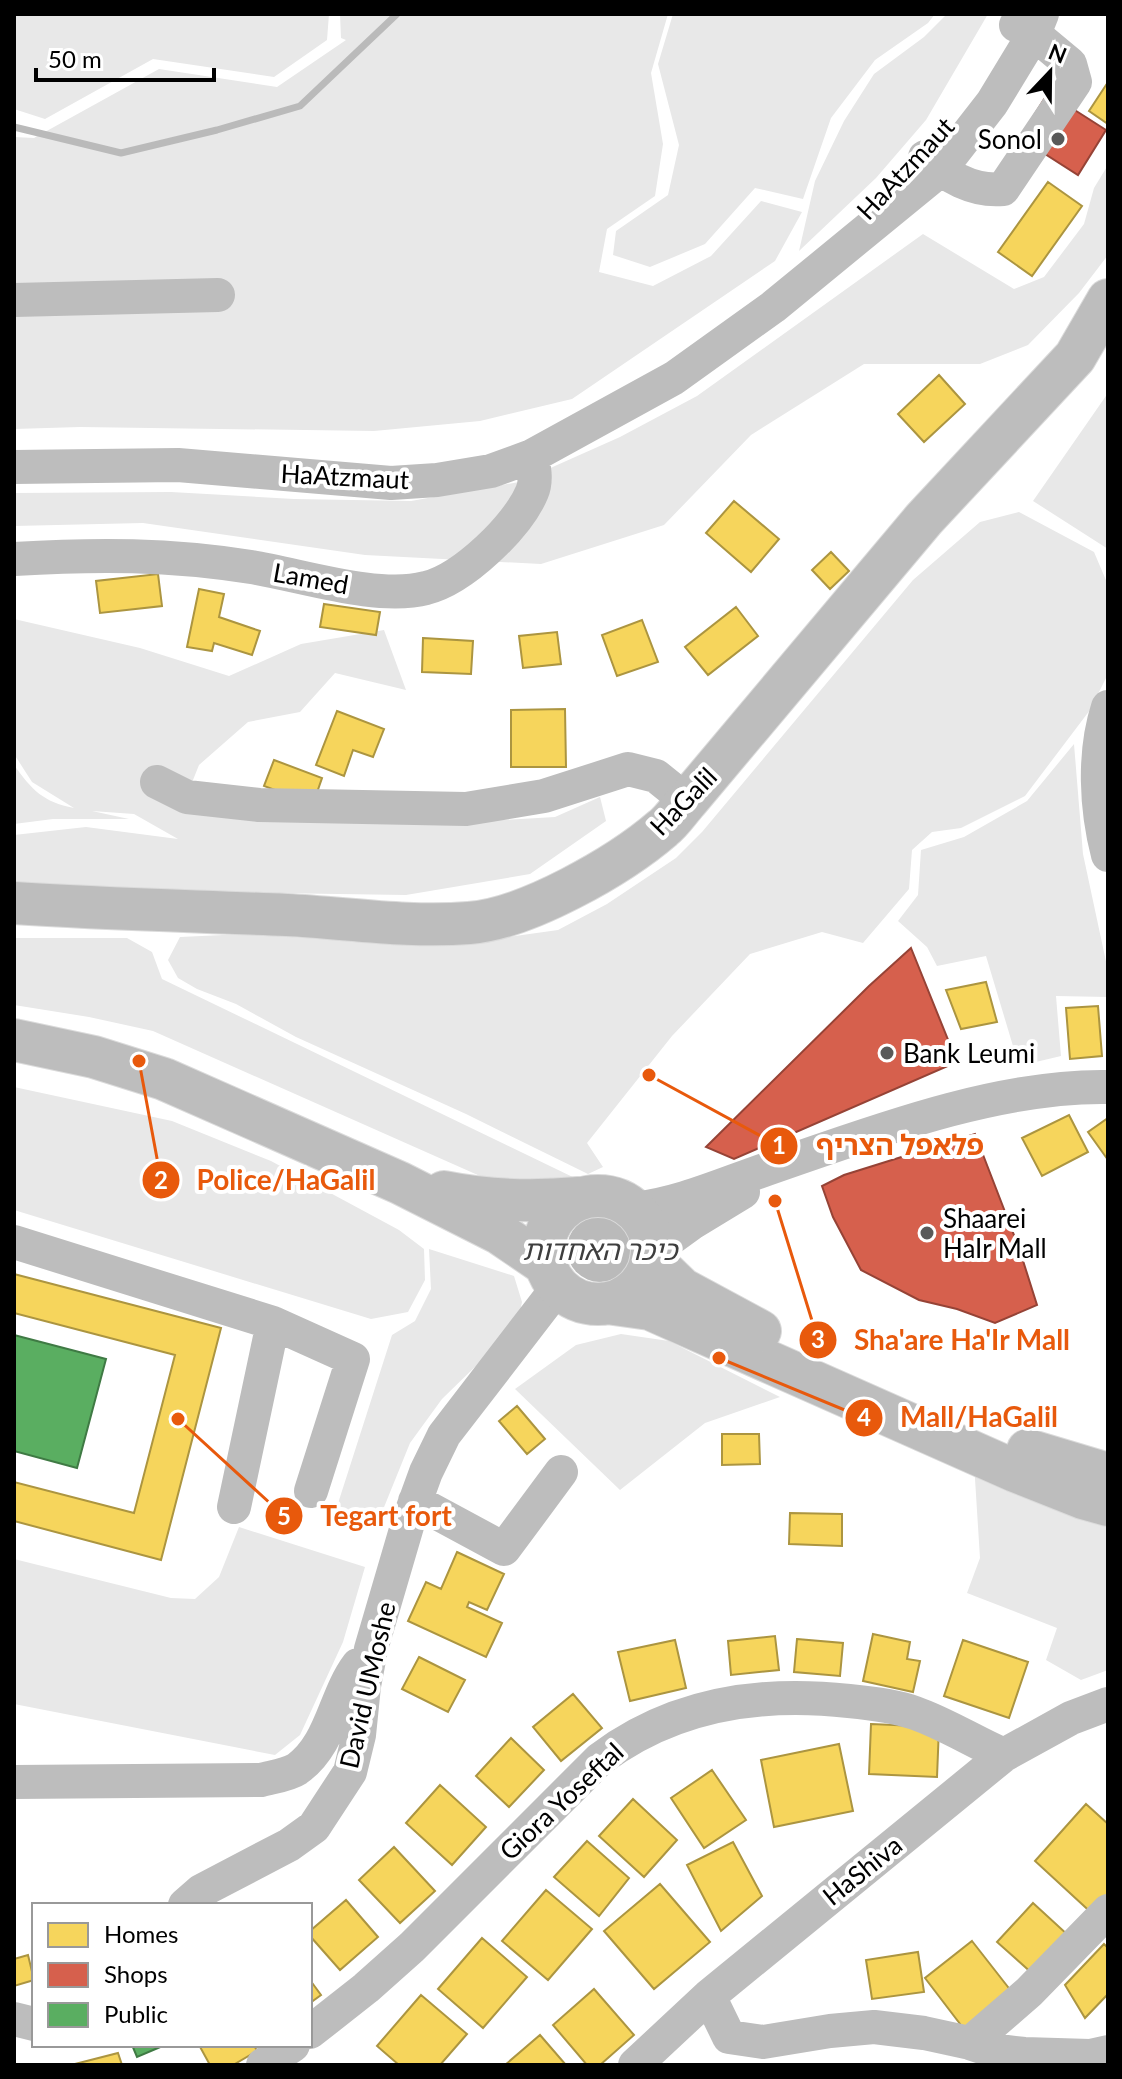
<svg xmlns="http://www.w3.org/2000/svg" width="1122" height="2079" font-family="Lato,'Noto Sans Hebrew',sans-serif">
<rect width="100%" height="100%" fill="#fff"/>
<path fill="#e8e8e8" d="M14,14H329L327,40L274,77L153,59L45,119L14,109Z
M340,14H668L651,73L663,144L655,196L607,229L599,272L653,286L711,256L761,201L802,212L775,261L572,399L480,421L374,431L80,427L14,429V137L34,138L159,69L277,87L346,40L341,38Z
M673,14H935L928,23L875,60L831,118L803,199L755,188L705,244L650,267L613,255L616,231L668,195L679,145L658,64Z
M947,14H988L926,120L876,178L799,251L815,181L844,121L874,74L924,37Z
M1108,165V255L1079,293L1028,345L980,364H864L751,435L664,525L541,564L365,555L143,523L14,526V493L171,492L294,499L411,501L519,482L620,437L697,396L923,234L1014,289L1044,277L1084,224L1094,188Z
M1108,393V549L1033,501Z
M1019,512L1094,552L1108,585V674L1090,710L1025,796L961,828L932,832L912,850L909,889L863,943L822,932L750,954L672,1036L587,1143L603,1167L588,1174L466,1114L296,1037L236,1004L197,989L178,978L168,960L180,937L245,934L339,940L501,938L558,930L607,904L676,858L702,832L913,580L980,522Z
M14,619L140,648L229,676L301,644L384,630L406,690L335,673L300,712L248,722L199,765L189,790L358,811L413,825L555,817L600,797L606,821L530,874L406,895L14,889V835L86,827L178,839L134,814L92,811L129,819H53L14,824V765C32,790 43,802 74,808L32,782L14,754Z
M1074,744L1083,854L1108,971V997L1056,996L1061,1056L1019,1066L986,956L937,966L927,947L898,921L918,895L921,850L964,837L1027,801Z
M14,938H127L152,952L162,979L581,1181L535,1186L480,1176L153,1031L89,1017L14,1005Z
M14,1087L172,1121L271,1161L399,1230L424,1249L425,1280L408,1312L371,1319L14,1210Z
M429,1249L514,1276L522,1302L517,1326L442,1399L410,1443L376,1527L333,1519L392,1335L415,1321L431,1289Z
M621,1334L669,1341L780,1397L705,1423L620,1490L515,1389L576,1345Z
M974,1463L1108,1516V1670L1081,1680L1046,1660L1057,1628L967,1593L980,1558Z
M239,1527L365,1567L343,1642L300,1735L275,1755L14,1704V1559L171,1598L195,1599L219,1577Z"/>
<path fill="#bababa" d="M567 1249a33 33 0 1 1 66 0a33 33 0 1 1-66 0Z"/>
<path fill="#f6d55c" stroke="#ac9540" stroke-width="2" d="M1108,82V124L1089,111Z
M1048,182L1082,206L1032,276L998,252Z
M939,375L965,404L924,442L898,414Z
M734,501L779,539L751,572L706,533Z
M831,552L849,571L830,589L812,570Z
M158,574L162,606L100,613L96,581Z
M199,589L224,594L219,617L260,631L252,655L214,643L212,651L187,647Z
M324,604L380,612L376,635L320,627Z
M736,607L758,636L708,675L685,647Z
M642,620L658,662L617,676L602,635Z
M557,632L561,664L523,668L519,636Z
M423,638L473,641L471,674L422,672Z
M565,709L566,767H511V710Z
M337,711L384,729L373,757L353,750L344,776L316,765Z
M274,760L322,778L313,804L264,786Z
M986,982L997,1022L961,1029L946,990Z
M1098,1006L1102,1056L1070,1059L1066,1008Z
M1069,1115L1088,1152L1042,1176L1022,1138Z
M1108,1118V1160L1088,1132Z
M14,1274L221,1328L161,1560L14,1521V1482L134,1513L175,1355L14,1313Z
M517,1406L545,1439L527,1454L499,1421Z
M722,1434H759L760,1464L722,1465Z
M790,1513L842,1514V1546L789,1544Z
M457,1552L504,1574L487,1610L469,1602L467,1607L502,1623L486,1657L408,1621L426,1582L441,1589Z
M873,1634L910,1642L907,1659L920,1661L913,1692L863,1681Z
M775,1636L779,1670L731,1675L728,1641Z
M797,1639L843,1643L840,1676L794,1672Z
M675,1640L686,1688L630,1701L618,1652Z
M963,1640L1028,1662L1009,1718L944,1696Z
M419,1657L465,1680L448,1712L402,1689Z
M573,1694L602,1728L561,1761L533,1727Z
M871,1724L939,1727L937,1777L869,1774Z
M511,1738L544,1770L509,1807L476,1776Z
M839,1744L853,1811L774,1827L761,1760Z
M712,1770L746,1820L704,1848L671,1798Z
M440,1785L486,1827L452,1865L406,1823Z
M633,1799L677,1840L644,1877L599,1836Z
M1086,1804L1108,1824V1904L1096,1917L1035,1861Z
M587,1841L629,1878L599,1916L554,1877Z
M733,1842L762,1896L721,1931L687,1865Z
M394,1847L435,1891L400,1923L359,1880Z
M660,1884L710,1942L654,1989L604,1931Z
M546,1890L592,1929L548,1980L502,1941Z
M346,1900L378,1937L340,1970L310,1936V1931Z
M1033,1903L1069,1936L1033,1974L997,1942Z
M482,1938L527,1977L483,2028L438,1989Z
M972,1941L1015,1996L967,2033L925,1978Z
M1104,1944L1108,1948V1994L1085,2018L1065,1985Z
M918,1952L924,1992L872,1999L866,1960Z
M28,1955L34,1980L14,1986V1959Z
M310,1980L321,1995L310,2003Z
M594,1989L634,2035L600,2065H587L553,2025Z
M421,1995L467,2034L440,2065H399L377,2046Z
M540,2035L566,2065H505Z
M199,2045H254L257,2051L233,2065H210Z
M118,2053L122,2065H71Z"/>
<path fill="#d6604d" stroke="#964336" stroke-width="2" d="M1048,93L1106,130L1078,175L1020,138Z
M911,948L957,1062L734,1159L706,1147L869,986Z
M975,1134L1019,1248L1037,1305L995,1323L957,1309L919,1300L861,1270L833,1217L822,1186L844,1175Z"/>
<path fill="#5aae61" stroke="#3f7a44" stroke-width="2" d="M14,1335L106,1359L77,1468L14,1451Z
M132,2045H165L137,2057Z"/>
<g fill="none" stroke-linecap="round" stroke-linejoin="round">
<path stroke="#bababa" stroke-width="7" d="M14,127L121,153L217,130L300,106L397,14"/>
<g stroke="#dbdbdb" stroke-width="44">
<path id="major" d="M14,903C105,909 196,911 287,915C347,918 408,928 469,923C526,919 619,866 663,828C672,821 679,810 687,801L924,519L1075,357L1108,300
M14,1040L94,1057L164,1079L400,1183L499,1233L546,1265
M444,1192C489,1201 533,1202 579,1198
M544 1250a54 54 0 1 1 108 0a54 54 0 1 1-108 0Z
M651,1259L682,1289L760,1331
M607,1303L650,1309L1015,1471L1083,1498L1108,1505
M1028,1450L1108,1474"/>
</g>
<path stroke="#bdbdbd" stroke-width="34" d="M925,157C946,176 974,192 1003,189L1075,82L1070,64L1034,34L1016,25
M14,300L218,295
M14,467L178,465L391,483L437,480L491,471L532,456L674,378L773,307L939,171L992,103L1034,34L1042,14
M14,559C97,554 169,554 251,567C301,575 378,601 426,588C463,579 518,526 532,492C537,480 534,468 532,456
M1108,707C1093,753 1096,809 1108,855
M157,782L187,797L259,805L466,809L544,796L628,769L656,776L687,801
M633,1209C679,1204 723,1184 767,1169C871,1133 997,1085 1108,1087
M14,1242L273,1323L234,1507
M652,1252L692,1223L743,1192
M273,1323L353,1359L311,1491
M415,1501L504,1549L561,1472
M14,1782L261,1780C272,1777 288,1775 297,1769C332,1744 334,1697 358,1665
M185,1905L201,1891L289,1845L314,1827L350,1772L359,1735L364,1686L371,1649L410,1516L426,1472L444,1435L558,1287
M709,1996L729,2037L763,2042L830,2031L874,2027L924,2033L970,2043L991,2050L1024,2054L1090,2056L1108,2052
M14,2019L34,2024
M310,2032L366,1988L412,1947L600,1759C673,1704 760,1691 849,1701C870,1703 895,1706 915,1713C946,1724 974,1742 1004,1755
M970,2043L1029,1992L1108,1911
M263,2065L293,2045
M635,2065L709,1996L1004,1755L1071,1718L1108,1704"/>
<use href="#major" stroke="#bdbdbd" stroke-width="42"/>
</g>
<g fill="#595959" stroke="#fff" stroke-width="3">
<circle cx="1058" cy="139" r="8"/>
<circle cx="887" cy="1053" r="8"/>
<circle cx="927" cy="1233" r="8"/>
</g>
<g text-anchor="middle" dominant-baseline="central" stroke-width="8" stroke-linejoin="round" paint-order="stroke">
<g font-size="26" fill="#000" stroke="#fff" text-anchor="start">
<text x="1042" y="139" text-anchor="end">Sonol</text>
<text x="903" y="1053">Bank Leumi</text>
<text x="943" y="1218">Shaarei<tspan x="943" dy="30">HaIr Mall</tspan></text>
</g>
<g font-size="26" fill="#000" stroke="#fff">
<text transform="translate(905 168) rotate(-47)">HaAtzmaut</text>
<text transform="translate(345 476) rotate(3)">HaAtzmaut</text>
<text transform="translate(311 578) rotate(10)">Lamed</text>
<text transform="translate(683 801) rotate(-46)">HaGalil</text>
<text transform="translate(367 1685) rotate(-77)">David UMoshe</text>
<text transform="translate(561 1801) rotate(-43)">Giora Yoseftal</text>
<text transform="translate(862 1870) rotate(-39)">HaShiva</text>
</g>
<g font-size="28" font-style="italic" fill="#3e3e3e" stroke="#fff">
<text x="600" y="1249">כיכר האחדות</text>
</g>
</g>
<path fill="none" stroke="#e8590c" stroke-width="3" d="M649 1075L779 1146M139 1061L161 1180M775 1201L818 1340M719 1358L864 1418M178 1419L284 1516"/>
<g fill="#e8590c" stroke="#fff" stroke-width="3">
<circle cx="649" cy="1075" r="8"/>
<circle cx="139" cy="1061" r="8"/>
<circle cx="775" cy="1201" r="8"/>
<circle cx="719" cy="1358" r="8"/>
<circle cx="178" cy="1419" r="8"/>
<circle cx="779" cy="1146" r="20"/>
<circle cx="161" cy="1180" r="20"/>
<circle cx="818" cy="1340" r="20"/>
<circle cx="864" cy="1418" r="20"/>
<circle cx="284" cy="1516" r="20"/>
</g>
<g font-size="24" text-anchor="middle" font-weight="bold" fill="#fff">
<text x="779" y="1154">1</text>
<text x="161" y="1189">2</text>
<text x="818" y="1348">3</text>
<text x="864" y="1426">4</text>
<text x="284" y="1525">5</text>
</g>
<g font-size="28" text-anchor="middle" font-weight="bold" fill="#e8590c" stroke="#fff" stroke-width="8" stroke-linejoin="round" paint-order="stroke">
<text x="900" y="1155">פלאפל הצריף</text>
<text x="286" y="1190">Police/HaGalil</text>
<text x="962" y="1350">Sha'are Ha'Ir Mall</text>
<text x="979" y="1427">Mall/HaGalil</text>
<text x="386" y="1526">Tegart fort</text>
</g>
<rect width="1122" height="2079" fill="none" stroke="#000000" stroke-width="32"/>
<rect x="32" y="1903" width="280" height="144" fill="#ffffff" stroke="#999999" stroke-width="2"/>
<rect x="48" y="1923" width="40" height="24" fill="#f6d55c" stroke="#999999" stroke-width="2"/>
<text x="104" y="1943" font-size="24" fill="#000000">Homes</text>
<rect x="48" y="1963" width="40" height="24" fill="#d6604d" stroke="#999999" stroke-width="2"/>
<text x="104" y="1983" font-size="24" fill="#000000">Shops</text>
<rect x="48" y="2003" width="40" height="24" fill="#5aae61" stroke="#999999" stroke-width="2"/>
<text x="104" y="2023" font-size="24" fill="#000000">Public</text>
<g transform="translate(1050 72) rotate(22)" stroke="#ffffff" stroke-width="6" paint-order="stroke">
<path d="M0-6L14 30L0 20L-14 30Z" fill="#000000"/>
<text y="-12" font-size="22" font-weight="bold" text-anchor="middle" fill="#000000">N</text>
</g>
<path d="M36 68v12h178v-12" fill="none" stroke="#000000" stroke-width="4"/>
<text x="48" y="68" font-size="24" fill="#000000" stroke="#ffffff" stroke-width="6" paint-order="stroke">50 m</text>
</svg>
